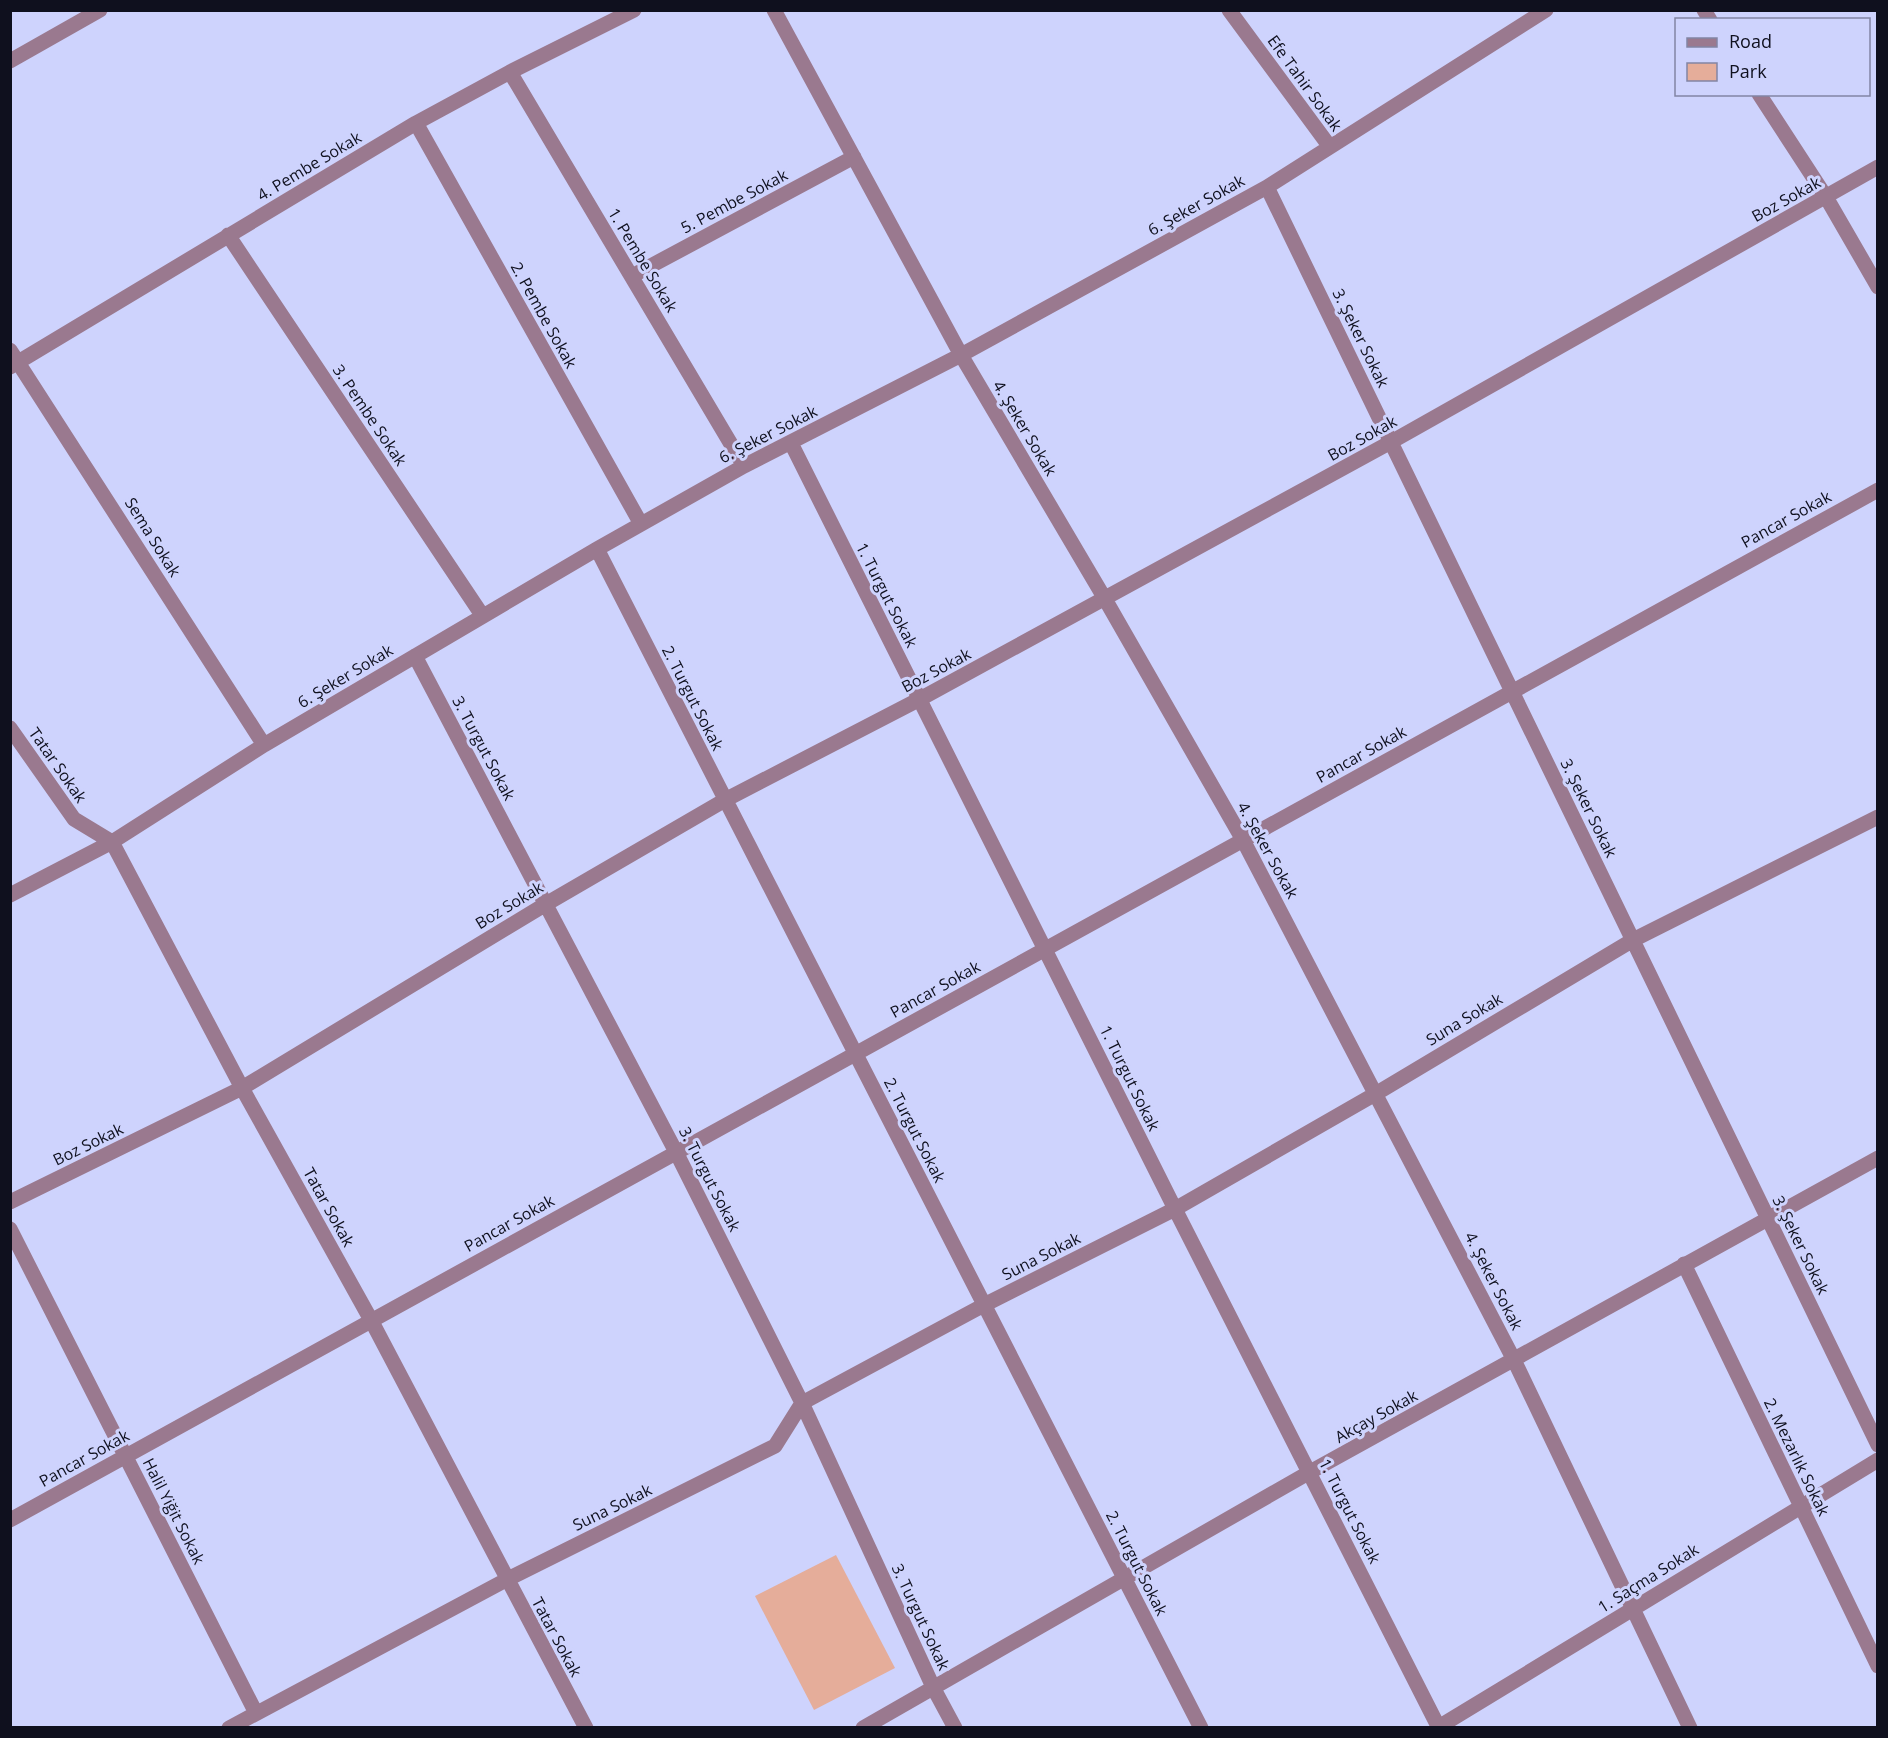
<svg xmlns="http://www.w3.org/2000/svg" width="1888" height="1738" font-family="'Open Sans',sans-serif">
<rect width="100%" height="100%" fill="#ced3fd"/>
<path fill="#e5ad9a" d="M836,1555L895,1668L814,1710L755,1596Z"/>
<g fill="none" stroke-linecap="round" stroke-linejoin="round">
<path stroke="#9a798f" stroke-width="15" d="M774,10L961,355L1105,599L1243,840L1514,1360L1690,1728
M1229,10L1330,147
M1704,10L1710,20
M10,61L100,10
M510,72L744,466
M1759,94L1826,197L1878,287
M416,123L641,524
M1267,187L1878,1445
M228,235L482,615
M632,276L854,157
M10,350L264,745
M10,367L416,123L510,72L634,10
M791,443L1175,1209L1439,1728
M597,549L1201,1728
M415,656L676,1152L802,1403L934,1689L955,1728
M10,728L74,819L112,842L242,1088L371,1320L586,1728
M10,895L112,842L264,745L597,549L744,466L961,355L1267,187L1546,10
M10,1202L242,1088L546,904L725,800L920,699L1391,442L1878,167
M10,1229L256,1713
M1684,1264L1878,1666
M10,1520L1878,490
M229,1728L506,1580L775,1446L802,1403L984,1305L1175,1209L1377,1093L1633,940L1878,817
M863,1728L1310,1472L1878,1158
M1437,1728L1878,1460"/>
</g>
<g text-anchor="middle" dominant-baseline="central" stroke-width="6" stroke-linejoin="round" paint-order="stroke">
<g font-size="16" fill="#0f101e" stroke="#ced3fd">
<text transform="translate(1305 83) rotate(54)">Efe Tahir Sokak</text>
<text transform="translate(309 166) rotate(-31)">4. Pembe Sokak</text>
<text transform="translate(1786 199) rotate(-29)">Boz Sokak</text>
<text transform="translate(734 201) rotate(-28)">5. Pembe Sokak</text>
<text transform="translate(1196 205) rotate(-29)">6. Şeker Sokak</text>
<text transform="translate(643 260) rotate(59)">1. Pembe Sokak</text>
<text transform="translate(544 315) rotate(61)">2. Pembe Sokak</text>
<text transform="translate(1361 338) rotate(64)">3. Şeker Sokak</text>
<text transform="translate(370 415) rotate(56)">3. Pembe Sokak</text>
<text transform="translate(1025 428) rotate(59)">4. Şeker Sokak</text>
<text transform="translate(768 434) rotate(-27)">6. Şeker Sokak</text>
<text transform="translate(1362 438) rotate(-29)">Boz Sokak</text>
<text transform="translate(1786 519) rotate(-29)">Pancar Sokak</text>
<text transform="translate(153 537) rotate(58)">Sema Sokak</text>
<text transform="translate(887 595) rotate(63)">1. Turgut Sokak</text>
<text transform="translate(936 670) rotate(-28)">Boz Sokak</text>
<text transform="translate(345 676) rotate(-31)">6. Şeker Sokak</text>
<text transform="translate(693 698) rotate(63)">2. Turgut Sokak</text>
<text transform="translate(484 748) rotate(62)">3. Turgut Sokak</text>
<text transform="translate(1361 754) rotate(-29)">Pancar Sokak</text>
<text transform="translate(58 765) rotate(55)">Tatar Sokak</text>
<text transform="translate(1589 808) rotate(64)">3. Şeker Sokak</text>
<text transform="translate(1268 850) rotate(61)">4. Şeker Sokak</text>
<text transform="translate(509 905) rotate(-31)">Boz Sokak</text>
<text transform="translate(935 989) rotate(-29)">Pancar Sokak</text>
<text transform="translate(1464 1019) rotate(-31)">Suna Sokak</text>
<text transform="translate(1130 1078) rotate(64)">1. Turgut Sokak</text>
<text transform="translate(915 1130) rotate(63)">2. Turgut Sokak</text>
<text transform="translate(88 1144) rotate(-26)">Boz Sokak</text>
<text transform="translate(710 1179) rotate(63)">3. Turgut Sokak</text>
<text transform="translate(329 1207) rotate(61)">Tatar Sokak</text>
<text transform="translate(509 1223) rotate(-29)">Pancar Sokak</text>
<text transform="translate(1801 1245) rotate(64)">3. Şeker Sokak</text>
<text transform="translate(1041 1256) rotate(-27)">Suna Sokak</text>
<text transform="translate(1494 1281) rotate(63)">4. Şeker Sokak</text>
<text transform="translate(1376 1416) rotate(-29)">Akçay Sokak</text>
<text transform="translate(1797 1457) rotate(64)">2. Mezarlık Sokak</text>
<text transform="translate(84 1458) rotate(-29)">Pancar Sokak</text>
<text transform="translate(612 1507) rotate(-26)">Suna Sokak</text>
<text transform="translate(174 1511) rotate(63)">Halil Yiğit Sokak</text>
<text transform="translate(1350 1511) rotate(63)">1. Turgut Sokak</text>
<text transform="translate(1137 1563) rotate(63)">2. Turgut Sokak</text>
<text transform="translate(1648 1578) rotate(-32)">1. Saçma Sokak</text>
<text transform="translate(921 1617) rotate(65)">3. Turgut Sokak</text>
<text transform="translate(557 1637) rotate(62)">Tatar Sokak</text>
</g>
</g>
<rect width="1888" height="1738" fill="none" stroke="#0f101e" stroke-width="24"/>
<rect x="1675" y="18" width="195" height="78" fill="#ced3fd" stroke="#8285a4" stroke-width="1.5"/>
<rect x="1687" y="38" width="30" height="9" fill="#9a798f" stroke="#8285a4" stroke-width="1.5"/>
<text x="1729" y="48" font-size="18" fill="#0f101e">Road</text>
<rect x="1687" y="63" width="30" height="18" fill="#e5ad9a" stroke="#8285a4" stroke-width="1.5"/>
<text x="1729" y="78" font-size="18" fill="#0f101e">Park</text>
</svg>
